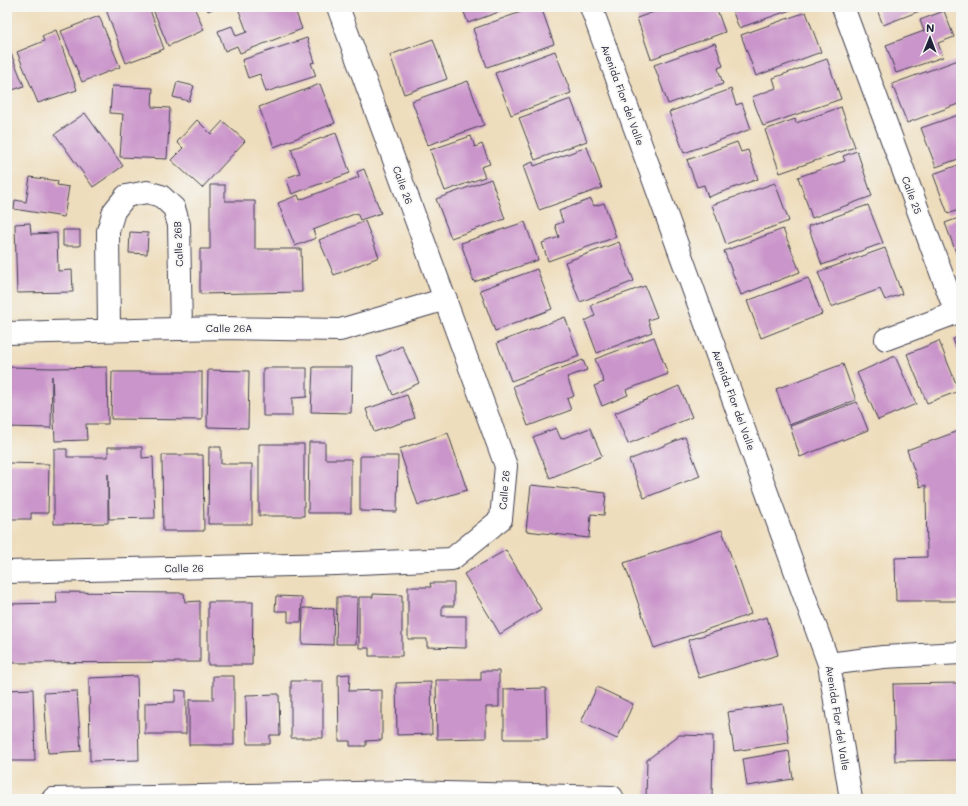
<svg xmlns="http://www.w3.org/2000/svg" width="968" height="806" font-family="Mali,sans-serif">
<rect width="100%" height="100%" fill="#f6f6f2"/>
<filter id="ink" filterUnits="userSpaceOnUse"><feTurbulence type="fractalNoise" baseFrequency=".025" numOctaves="2"/><feDisplacementMap in="SourceGraphic" scale="8" xChannelSelector="R" yChannelSelector="G"/><feConvolveMatrix kernelMatrix="1 2 1 2 8 2 1 2 1" color-interpolation-filters="sRGB"/></filter>
<filter id="wash" filterUnits="userSpaceOnUse"><feTurbulence type="fractalNoise" baseFrequency=".012" numOctaves="4" result="noise"/><feDisplacementMap in="SourceGraphic" scale="16" xChannelSelector="R" yChannelSelector="G"/><feGaussianBlur stdDeviation="0.9" result="paint"/><feColorMatrix in="noise" values="0 0 0 0 0 0 0 0 0 0 0 0 0 0 0 0 0 1.4 0 .05"/><feComposite in="paint" operator="in"/></filter>
<g filter="url(#wash)">
<rect width="100%" height="100%" fill="#eeddbc"/>
<g id="blocks">
<path fill="#ca95ca" d="M105,7H149L164,49L126,63Z
M152,7H194L204,30L168,46Z
M206,7H217L208,11Z
M240,7H294L302,29L240,53L237,46L225,51L218,31L232,26L236,36L247,32L238,8Z
M462,7H513L468,23Z
M535,7H541L554,44L487,67L473,29Z
M629,7H640L630,11Z
M668,7H716L725,32L651,59L637,18Z
M731,7H799L739,28Z
M876,7H930L883,25Z
M957,7H961V18Z
M944,11L954,37L938,43L943,57L896,73L886,45L924,31L920,20Z
M806,12L821,52L756,76L741,35Z
M99,16L120,67L82,82L61,31Z
M56,30L77,90L38,103L17,52L44,41L42,36Z
M307,38L315,62L311,63L316,76L266,92L260,74L248,78L242,60Z
M433,39L447,79L404,94L390,55Z
M715,43L723,66L718,68L723,84L668,104L654,65Z
M8,46L24,86L7,92V47Z
M555,51L571,93L511,115L495,73Z
M827,59L841,99L763,126L752,97L776,88L773,78Z
M961,59V103L907,123L892,84Z
M468,81L484,125L428,145L412,101Z
M177,82L194,86L189,101L173,97Z
M320,84L335,123L274,147L259,107Z
M112,86L153,88L152,107L170,108L167,159L120,157L123,114L110,113Z
M731,89L736,105L742,103L751,129L684,153L669,112Z
M571,99L587,141L535,160L519,118Z
M841,107L855,147L780,173L765,130L795,119L796,123Z
M85,113L123,166L93,187L55,134Z
M961,114V158L936,167L921,128Z
M197,120L211,134L223,121L245,141L202,188L171,160L183,148L177,142Z
M336,133L350,173L292,194L286,178L300,173L291,149Z
M471,136L475,147L482,144L490,164L481,167L485,177L445,191L430,150Z
M737,142L741,152L748,150L758,179L708,197L704,185L697,187L687,160Z
M587,147L602,188L539,210L523,166L533,162L534,166Z
M857,151L872,196L812,218L798,177L845,161L843,156Z
M961,164V209L948,214L933,174Z
M364,169L381,213L360,220L357,213L313,230L316,238L295,246L278,203L298,195L300,200L359,177L357,172Z
M30,177L58,181L57,185L69,187L64,217L14,209L15,200L26,202Z
M491,179L505,219L451,238L436,199Z
M775,183L789,221L726,244L712,205Z
M210,185H225V201H255V249H301L302,292L200,294V249H210Z
M591,199L594,206L604,203L616,237L548,261L542,243L559,237L555,225L563,222L559,211Z
M868,205L883,243L822,265L808,226Z
M961,217V266L945,223Z
M365,221L379,257L334,275L319,240Z
M525,222L538,260L474,282L461,243Z
M30,223L31,234L57,233L58,271L72,270L73,292L17,293L15,224Z
M783,229L800,272L741,295L724,251Z
M63,230H80V246H63Z
M130,232L148,233L147,254L129,253Z
M619,242L634,281L580,302L565,262Z
M885,248L902,294L885,300L880,289L831,307L818,272Z
M537,269L552,309L495,331L480,290Z
M808,278L822,314L761,338L747,301Z
M645,286L657,317L648,320L652,332L597,353L585,321L595,316L591,305Z
M565,317L579,356L511,381L497,343Z
M961,336V360L953,339Z
M654,337L668,374L626,390L628,395L602,406L594,386L604,382L595,359Z
M939,341L959,391L927,403L907,354Z
M402,346L419,383L393,395L377,357Z
M895,356L916,404L878,420L857,373Z
M583,360L587,370L567,377L574,396L567,399L571,410L528,426L513,386Z
M843,364L856,400L789,425L776,389Z
M9,367L53,368L107,367L108,424H86L87,440L55,441L52,376L51,428L7,427Z
M313,367H352L351,413L311,412Z
M263,368H307V397L292,398V416H263Z
M208,370L249,371L248,428L207,427Z
M112,372H202V420L111,419Z
M679,386L692,417L628,444L615,413Z
M407,395L415,418L374,432L366,409Z
M857,402L868,430L800,457L790,426Z
M556,428L561,439L590,428L602,456L550,478L533,437Z
M961,430V601H896L895,558L927,557L926,485L920,487L907,450Z
M448,433L467,490L418,505L399,449Z
M685,437L700,476L644,498L629,460Z
M309,442H325V459H351V513H308Z
M259,444H304V516H259Z
M108,447H142V458L153,457L155,518L109,519L108,474V523L54,524V449H67V457H108Z
M209,447H221V464H252V524H208Z
M162,455H203L204,531H163Z
M360,456H398L397,512L360,511Z
M7,463L49,464L48,513H31V519H7Z
M531,485L606,493L604,515L591,514L589,538L526,531Z
M722,530L751,614L654,648L624,563Z
M506,550L541,609L500,634L464,574Z
M430,583H454V606H442V616H466V648L427,647V639H408V587H431Z
M56,592L184,593L185,602L200,601V662L7,663V604L57,603Z
M373,594L402,595V656H369V648H359V597H373Z
M276,596L302,597L301,622H288V611H275Z
M337,597H357L356,644H336Z
M208,602H253L252,665H208Z
M303,608L334,609L333,645L302,644Z
M767,617L778,655L699,678L688,640Z
M481,671H499V707H486V738L437,739L436,680H481Z
M350,674L349,691L382,690V740L366,741V746H350V741H339L338,675Z
M137,676L139,760L90,761L89,678Z
M213,676H234V745H189V700H213Z
M291,681H323V738H291Z
M431,682L432,734L397,735L396,683Z
M961,683V760L895,761L893,684Z
M597,687L633,704L617,739L581,722Z
M546,688L547,739H504V689Z
M33,689L35,761H7V690Z
M175,690L186,691V734H145V703L175,702Z
M77,691L81,751L48,753L44,693Z
M279,694L280,735H270V744H247L246,695Z
M783,704L789,743L734,751L728,712Z
M679,735L713,736L712,799H646L647,760Z
M789,751L793,779L747,786L743,759Z"/>
</g>
</g>
<g filter="url(#ink)">
<use href="#blocks" fill-opacity="0" stroke="#413e4e" stroke-width="1"/>
<g fill="none" stroke-linecap="round" stroke-linejoin="round">
<g stroke="#413e4e" stroke-width="24">
<path id="minor" d="M591,7L829,664L851,799
M843,7L956,313
M109,330L108,231L114,211L126,196L147,192L161,196L174,208L179,225L181,329
M7,333L222,328L340,330L446,299
M886,339L961,311
M7,572L336,564L452,559L501,519L506,466L338,7
M829,664L883,657L961,653
M53,799L406,792L612,797L613,799"/>
</g>
<use href="#minor" stroke="#fff" stroke-width="22"/>
</g>
</g>
<g text-anchor="middle" dominant-baseline="central" stroke-width="3.5" stroke-linejoin="round" paint-order="stroke">
<g font-size="10" fill="#22223b" stroke="#f6f6f2">
<text transform="translate(623 95) rotate(70)">Avenida Flor del Valle</text>
<text transform="translate(403 185) rotate(70)">Calle 26</text>
<text transform="translate(912 195) rotate(70)">Calle 25</text>
<text transform="translate(178 244) rotate(-93)">Calle 26B</text>
<text x="229" y="328">Calle 26A</text>
<text transform="translate(734 400) rotate(70)">Avenida Flor del Valle</text>
<text transform="translate(504 490) rotate(-85)">Calle 26</text>
<text transform="translate(184 568) rotate(-1)">Calle 26</text>
<text transform="translate(838 718) rotate(81)">Avenida Flor del Valle</text>
</g>
</g>
<rect width="968" height="806" fill="none" stroke="#f6f6f2" stroke-width="24"/>
<g transform="translate(930 38) rotate(1)" stroke="#f6f6f2" stroke-width="3" paint-order="stroke">
<path d="M0-3L7 15L0 10L-7 15Z" fill="#22223b"/>
<text y="-6" font-size="11" font-weight="bold" text-anchor="middle" fill="#22223b">N</text>
</g>
</svg>
